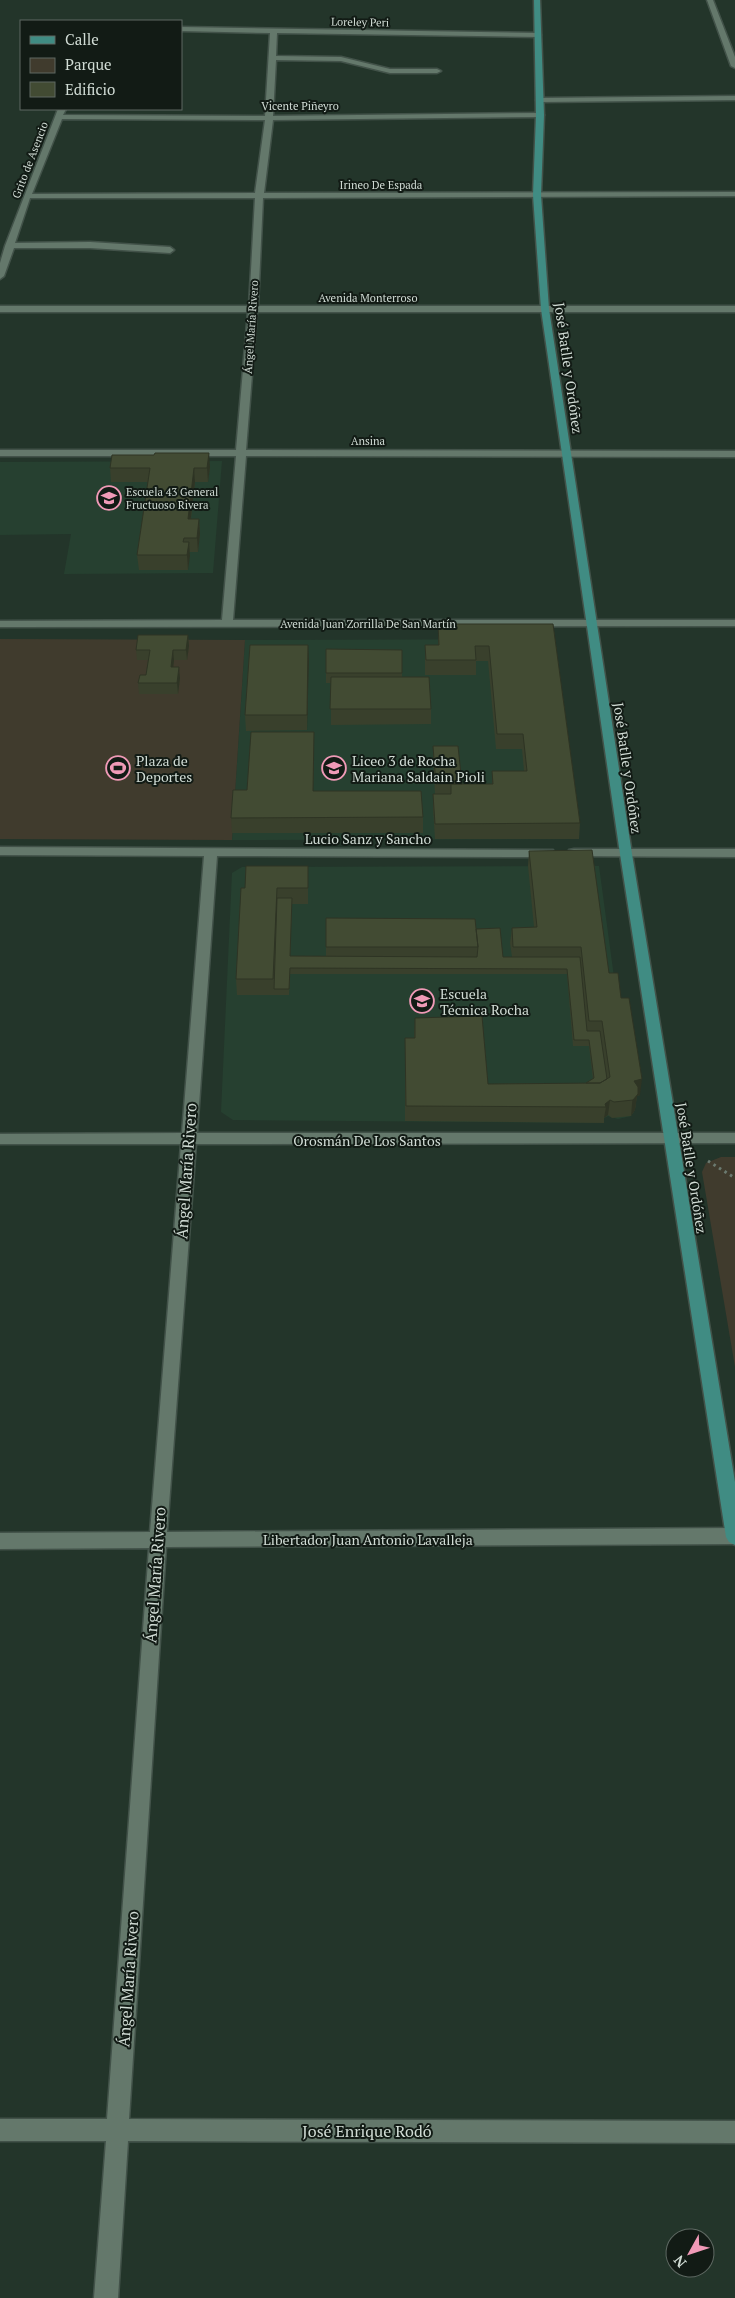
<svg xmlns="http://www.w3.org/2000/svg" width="735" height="2298" font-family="'PT Serif',serif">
<rect width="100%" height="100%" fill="#23352a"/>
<path fill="#264030" d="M222,461L213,573L64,574L71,534L0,535V462Z
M552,639L579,839L232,840L245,640Z
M599,866L619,1014L627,1013L640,1095H636L635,1110L631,1116L618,1119L608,1116L603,1119L604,1123L233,1120L221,1112L232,873L242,867Z"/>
<path fill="#403b2d" d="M0,639L245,640L232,840L0,839Z
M721,1157H735V1367L702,1172L706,1163Z"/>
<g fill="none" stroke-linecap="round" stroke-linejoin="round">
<g stroke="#425249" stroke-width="3">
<path id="minor" d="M707,0H713L735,57V68L731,66Z
M181,27L538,33L541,35L538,37L277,33L276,56L341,57L390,69H437L441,71L437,73H390L341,61L276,60L273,116L540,113L544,115L540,117L273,120L264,193L735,192V196L263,198L258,306H735V312H257L246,450L735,451V457L246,456L233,620H735V626L0,627V621L222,620L236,456H0V450H236L248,312H0V306H249L255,198H30L15,243L90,242L170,247L174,250L170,253L90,248H14L4,276L0,279V263L5,246L58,109H66L63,115L265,116L270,33L181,31ZM62,119L265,120L255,193L32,194Z
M735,96V100L540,102L536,100L540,98Z
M0,847L553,850L554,853L548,857L217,856L197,1133H735V1143L196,1144L167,1532L735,1528V1544L166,1547L129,2119L735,2121V2143L128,2141L118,2298H94L106,2141H0V2119H107L149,1548L0,1549V1533L150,1532L181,1144H0V1134L182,1133L204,856L0,855Z
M574,849H735V857L569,856L568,853L569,850Z"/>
</g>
<g stroke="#425249" stroke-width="3">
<path id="major" d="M534,0H540L544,115L541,195L549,309L632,854L735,1482V1545L729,1542L726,1537L620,854L541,309L533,195L536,115Z"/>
</g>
<path stroke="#6b7a70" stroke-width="3" stroke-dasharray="2.5 4" stroke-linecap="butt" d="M708,1161L735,1178"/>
<use href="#minor" fill="#64786b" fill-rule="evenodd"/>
<use href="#major" fill="#408c83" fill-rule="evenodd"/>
</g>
<path fill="#39402c" d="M210,467L208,482H195L191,519H199L200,534L198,552H189L188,570H139L137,555L148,482H111L110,468Z
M438,624H553L580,823L579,839H435L433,809V794H435L433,757V746L462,784H492V771H524L522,749H496L488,661H476V675H425V645H438Z
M188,635L189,646L187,660H174L173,667L180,678L178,694H139L138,683L146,675L148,660H137L136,650Z
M308,645L307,730L246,731L245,715Z
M402,650V677L431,709V724L331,725V683H326V673Z
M314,747L313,791L423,817V833H232L231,818L247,790Z
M529,851L609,973L621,998L640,1095L637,1096L635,1110L631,1116L612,1118L608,1115L604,1118V1123L405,1121V1038H414L415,1018L488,1084L586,1083L593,1079L589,1046H573L567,974H290L289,995H237L236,979L245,888L308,866V904H292L290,956H326V947L476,929L503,957H512L510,943L512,928L534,927L528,866Z"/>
<path fill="#2e3424" d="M209,453L210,467L208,482L207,468Z
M194,468L195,482L189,534L188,519Z
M199,519L200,534L198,552L197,538Z
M189,542L190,556L188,570L187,555Z
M188,635L189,646L187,660L186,650Z
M308,645L309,660L307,730V715Z
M173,650L174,660L172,678L171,667Z
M179,667L180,678L178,694L177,683Z
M642,1079L640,1095L637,1096L635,1110L631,1116L634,1081Z
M610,1100L608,1115L604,1118L606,1107L605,1104Z"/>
<path fill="#424b33" stroke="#2e3424" d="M155,453H209L207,468H194L188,519H199L197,538H184L183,542H189L187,555H137L150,468H110L112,455H154Z
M438,624H553L580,823L435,824L433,794H451V784H493L492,771H527L523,734H497L489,646H475L476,660H426L425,645H439Z
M138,635H188L186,650H173L171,667H179L177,683H138L140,675H146L150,650H136Z
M250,645H308L307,715H245Z
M326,649L402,650V673H326Z
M331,677H429L431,709H330Z
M251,732H314L313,791H421L423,817L231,818L233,790H247Z
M433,746H458L462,784H436Z
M592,850L609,973H618L621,998H629L642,1079L634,1081L638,1087V1094L633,1100L614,1102L610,1100L605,1104L606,1107L406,1106L405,1038H415V1018L482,1016L488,1084L600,1083L610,1077L602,1021H589L581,947H513L512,928L537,927L529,851Z
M246,866H308V888H277L273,979H236L241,888H245Z
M277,898H292L290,956L477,957L478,947L476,929L500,928L503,957H580L587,1031H600L607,1079L600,1083H586L594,1078L589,1040H574L567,969L290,968L289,989H274Z
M326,918L475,919L478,947H326Z"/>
<defs>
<g id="school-ring" transform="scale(1.25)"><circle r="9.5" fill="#121b15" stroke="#f09ab7" stroke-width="1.5"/><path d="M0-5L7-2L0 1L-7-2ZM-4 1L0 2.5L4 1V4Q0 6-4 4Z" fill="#f09ab7"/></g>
<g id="stadium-ring" transform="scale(1.25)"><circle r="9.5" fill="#121b15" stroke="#f09ab7" stroke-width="1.5"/><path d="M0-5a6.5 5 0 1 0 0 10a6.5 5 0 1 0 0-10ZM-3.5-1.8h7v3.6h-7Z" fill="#f09ab7"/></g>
</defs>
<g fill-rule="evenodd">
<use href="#school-ring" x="109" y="498"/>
<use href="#stadium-ring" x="118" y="768"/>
<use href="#school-ring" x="334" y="768"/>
<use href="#school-ring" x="422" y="1001"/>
</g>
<g text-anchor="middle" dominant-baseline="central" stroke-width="4" stroke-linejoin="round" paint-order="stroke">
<g font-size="11" fill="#d1dcd5" stroke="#121b15">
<text transform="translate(360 22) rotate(1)">Loreley Peri</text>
<text x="300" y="106">Vicente Piñeyro</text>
<text transform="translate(30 160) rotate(-69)">Grito de Asencio</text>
<text x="381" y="185">Irineo De Espada</text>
<text x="368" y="298">Avenida Monterroso</text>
<text transform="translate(251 327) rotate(-86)">Ángel María Rivero</text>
<text x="368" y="441">Ansina</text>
<text x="368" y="624">Avenida Juan Zorrilla De San Martín</text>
</g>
<g font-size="11" fill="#d1dcd5" stroke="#121b15" text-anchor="start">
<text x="126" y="492">Escuela 43 General<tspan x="126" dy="13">Fructuoso Rivera</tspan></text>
</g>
<g font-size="14" fill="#d1dcd5" stroke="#121b15">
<text transform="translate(569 368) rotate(82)">José Batlle y Ordóñez</text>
<text transform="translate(628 768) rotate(82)">José Batlle y Ordóñez</text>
<text x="368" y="838">Lucio Sanz y Sancho</text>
<text x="367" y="1140">Orosmán De Los Santos</text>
<text transform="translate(692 1168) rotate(81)">José Batlle y Ordóñez</text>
<text x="368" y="1539">Libertador Juan Antonio Lavalleja</text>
</g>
<g font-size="14" fill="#d1dcd5" stroke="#121b15" text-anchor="start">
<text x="136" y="760">Plaza de<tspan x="136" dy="16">Deportes</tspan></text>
<text x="352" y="760">Liceo 3 de Rocha<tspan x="352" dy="16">Mariana Saldain Pioli</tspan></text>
<text x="440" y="993">Escuela<tspan x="440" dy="16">Técnica Rocha</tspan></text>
</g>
<g font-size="16" fill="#d1dcd5" stroke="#121b15">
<text transform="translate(186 1171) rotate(-86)">Ángel María Rivero</text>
<text transform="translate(155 1575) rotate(-86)">Ángel María Rivero</text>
<text transform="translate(128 1979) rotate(-86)">Ángel María Rivero</text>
<text x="367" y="2131">José Enrique Rodó</text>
</g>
</g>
<rect x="20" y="20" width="162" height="90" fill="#121b15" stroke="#5e6862"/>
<rect x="30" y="36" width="25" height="8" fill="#408c83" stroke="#5e6862"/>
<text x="65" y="45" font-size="15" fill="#d1dcd5">Calle</text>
<rect x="30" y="58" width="25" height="15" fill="#403b2d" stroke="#5e6862"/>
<text x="65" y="70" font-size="15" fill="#d1dcd5">Parque</text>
<rect x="30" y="82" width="25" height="15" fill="#424b33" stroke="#5e6862"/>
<text x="65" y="95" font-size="15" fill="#d1dcd5">Edificio</text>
<g transform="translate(690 2253) rotate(230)"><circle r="24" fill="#121b15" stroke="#5e6862"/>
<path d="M0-4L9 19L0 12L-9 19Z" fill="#f09ab7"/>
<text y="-8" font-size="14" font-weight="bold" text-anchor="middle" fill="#d1dcd5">N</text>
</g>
</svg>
